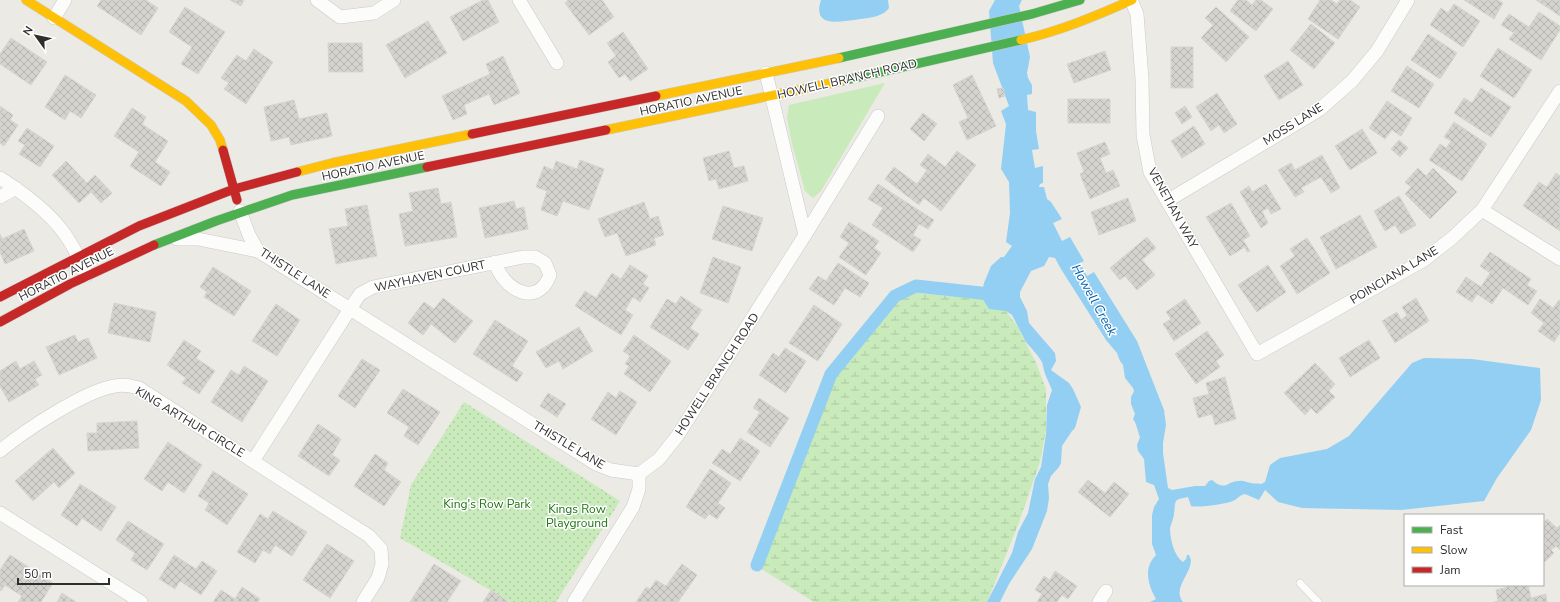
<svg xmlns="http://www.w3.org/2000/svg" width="1560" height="602" font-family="'Nunito Sans',sans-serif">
<defs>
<pattern id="wetland-marsh" width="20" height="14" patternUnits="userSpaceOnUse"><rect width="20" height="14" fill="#c9eabb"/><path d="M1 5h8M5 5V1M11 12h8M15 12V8" fill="none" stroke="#adc9a1"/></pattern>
<pattern id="park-dots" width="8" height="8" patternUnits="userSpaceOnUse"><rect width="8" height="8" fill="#c9eabb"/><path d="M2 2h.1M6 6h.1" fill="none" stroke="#adc9a1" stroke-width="1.8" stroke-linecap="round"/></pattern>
<pattern id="building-cross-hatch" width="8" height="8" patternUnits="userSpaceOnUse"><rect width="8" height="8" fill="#d5d3ce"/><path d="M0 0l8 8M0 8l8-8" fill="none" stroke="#b7b5b1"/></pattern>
</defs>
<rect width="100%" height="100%" fill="#eceae4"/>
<path fill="#c9eabb" d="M885,83L821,191L813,198L805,191L792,144L787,118L789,105Z"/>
<path fill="url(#wetland-marsh)" d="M899,291L998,301L1018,327L1036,363L1046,389V430L1040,462L1018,525L987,602H814L755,565L831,375Z"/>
<path fill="url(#park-dots)" d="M464,402L620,501L556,602H511L400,538L411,485Z"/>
<path fill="#92cff3" d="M821,0H888L889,8C882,18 865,18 854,20C838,22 812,27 821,0Z
M995,0H1022L1019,6L1030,57L1027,73L1028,78L1032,85V94L1027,95L1028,110L1036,112V131L1039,149L1032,150L1035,168L1043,166V183L1040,184L1039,187H1044L1047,199L1051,202L1062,219L1053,223L1062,241L1070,237L1084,261L1080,263L1087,276L1094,272L1137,341L1164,410L1166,425L1163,443V453L1168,488L1172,490L1195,486H1205L1209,481L1212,480C1227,492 1226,481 1239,481C1243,480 1247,483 1251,483C1255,484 1257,483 1261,484L1265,482L1270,465L1280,458L1327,449L1349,436L1412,363L1424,358L1472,359L1540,368L1541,400L1531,430L1497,478L1484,501L1401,510L1302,508L1278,502L1265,490L1259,500L1245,494C1240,495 1238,498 1235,500C1228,504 1198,508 1191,506L1188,497C1184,498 1179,498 1176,501C1174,505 1175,510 1174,513C1174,518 1171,524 1170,528C1170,539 1174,556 1183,562L1186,559L1187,555H1189L1191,560C1191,574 1172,589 1183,602H1150L1156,599C1148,585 1143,568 1156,555L1152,544V515L1154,507L1159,499L1154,485L1146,482L1144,459L1138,451L1137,445L1140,437C1138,432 1136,422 1133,419L1135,414L1131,404V397L1134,391L1133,388L1125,378L1123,365L1120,361L1117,353L1106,340L1061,269L1055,258L1049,257L1044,266L1031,271L1020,292V297L1027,311L1029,323L1055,353L1056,361L1051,370L1069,383L1073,389L1081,407L1075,428L1072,431L1062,446L1061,463L1059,467L1051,476L1048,484L1049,498L1047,511L1032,549L1009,584L1000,602H987L1012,553L1018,532L1028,513L1035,479L1041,467L1046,434L1047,405L1052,390L1045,374L1042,362L1038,356L1026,342L1012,315L1006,311L989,309L981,296L984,283L991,266L1001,257H1004L1012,246L1006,242L1010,213L1009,182L1001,169L1006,124L1001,111L1009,106L993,63L989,11Z"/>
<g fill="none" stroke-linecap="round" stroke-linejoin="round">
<path stroke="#92cff3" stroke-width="13" d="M757,565L831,374L895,296L916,286L999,295"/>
</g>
<path fill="url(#building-cross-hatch)" stroke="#d7d5d0" d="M101,0H146L158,8L141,35L97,6Z
M230,0H244L241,6Z
M483,0H488L499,22L463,41L450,17Z
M568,0H602L614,17L589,35L565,3Z
M1238,0H1246L1252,5L1256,0H1261L1273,9L1256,31L1230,11Z
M1320,0H1331L1337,4L1340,0H1350L1360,7L1338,39L1308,19Z
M1464,0H1498L1503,3L1494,19Z
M1536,0H1560V16Z
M1454,4L1480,21L1463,47L1430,25L1441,8L1448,13Z
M185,7L225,32L198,74L181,64L192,47L169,32Z
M1216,7L1249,37L1226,62L1201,38L1213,25L1205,18Z
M1539,12L1560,26V30L1541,60L1509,39L1514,33L1501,25L1509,14L1529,27Z
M428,21L447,53L405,78L386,45Z
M1311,24L1335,43L1314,69L1290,50Z
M623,32L648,69L630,81L625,74L619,78L608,62L616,56L607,43Z
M1428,34L1457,53L1440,79L1411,60Z
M11,38L47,62L31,85L0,64V54Z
M328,43H362L363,72H329Z
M1171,47H1193V88H1171Z
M1498,48L1532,70L1514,98L1480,76Z
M254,49L273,62L246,104L224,89L229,83L221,78L237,55L246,61Z
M1105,51L1111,70L1074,83L1067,64Z
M503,56L520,93L494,105L489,94L464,105L467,114L453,120L442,96L490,74L486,64Z
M1288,61L1303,85L1279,100L1264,76Z
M1407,66L1434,84L1419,108L1391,91Z
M65,75L96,95L81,118L70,111L65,120L45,107Z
M972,75L996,126L967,140L959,122L968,118L953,85Z
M1003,88L1005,96L999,98L997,89Z
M1481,88L1511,107L1491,137L1454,113L1464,98L1472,103Z
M1217,93L1237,124L1224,133L1219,125L1211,131L1196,107Z
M1068,99H1110V123H1068Z
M294,100L299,119L327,113L332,136L291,145L289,137L271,141L264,107Z
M1387,101L1412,118L1401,136L1392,130L1385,139L1369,128Z
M0,106L13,115L10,120L18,125L4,146L0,143Z
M1185,106L1192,117L1182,124L1175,113Z
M132,108L146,117L142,124L168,141L155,162L170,172L161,186L130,166L139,152L114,136Z
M923,113L937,124L924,141L910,129Z
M1454,122L1487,144L1462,181L1429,160L1440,144L1446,148L1451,141L1444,137Z
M1194,126L1205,144L1182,158L1171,141Z
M27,128L54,146L40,167L19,154L25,145L18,141Z
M1362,129L1377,153L1350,170L1335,146Z
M1399,140L1408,148L1400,157L1391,149Z
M1105,142L1110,154L1100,158L1106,173L1113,170L1120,186L1090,199L1080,174L1084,172L1077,153Z
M729,151L734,168L744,166L748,181L719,189L716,179L709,181L703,158Z
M957,151L976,165L941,211L924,198L919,205L885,179L894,167L917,184L927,170L920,165L928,154L945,167Z
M1322,155L1340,188L1331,193L1321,177L1301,188L1304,192L1295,197L1278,170L1291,163L1295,170Z
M580,160L604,169L589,210L563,201L557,216L541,210L547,191L536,187L544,166L553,170L556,161L577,169Z
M66,161L87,183L95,175L112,193L101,203L91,192L79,203L52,175Z
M1418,168L1426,176L1433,168L1457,192L1430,219L1405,194L1411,187L1405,182Z
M1556,173L1560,176V207L1559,209L1560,210V231L1523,206L1539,182L1547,187Z
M878,184L934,220L928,229L919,224L913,235L921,240L913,252L872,225L883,208L868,199Z
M1266,184L1281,209L1271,214L1268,208L1262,211L1268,223L1261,228L1240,192L1249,186L1252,192Z
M438,188L441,204L451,202L457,237L405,246L399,214L413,211L409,193Z
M1399,196L1416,225L1401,234L1395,225L1385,231L1374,211Z
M1128,198L1136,221L1099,235L1091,212Z
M514,201L516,209L524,207L528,229L485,238L479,208Z
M644,202L650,219L658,216L664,235L654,238L656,245L626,256L617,233L605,237L598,219Z
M1231,203L1250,236L1243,240L1250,251L1247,252L1245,247L1230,256L1206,217Z
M367,205L377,256L336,264L329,229L348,226L345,209Z
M723,206L763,218L752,251L712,239Z
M1360,215L1377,247L1336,269L1320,237Z
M849,222L879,241L874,248L881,253L866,275L839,257L849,243L840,237Z
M24,229L34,251L5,264L0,252V234L2,239Z
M1147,237L1156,248L1142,260L1155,275L1137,290L1125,276L1120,280L1110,268Z
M1307,238L1330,273L1297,294L1280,266L1295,256L1290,249Z
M1490,252L1531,279L1527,285L1537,291L1528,305L1503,288L1492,304L1477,294L1472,302L1456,292L1466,277L1481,287L1490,273L1480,266Z
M713,257L741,267L728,303L700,293Z
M838,263L869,283L860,297L845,288L834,305L809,289L818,276L826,281Z
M630,265L648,276L643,284L649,288L640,302L633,297L625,310L633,315L621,335L575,306L585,291L596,298L612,273L621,279Z
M1268,265L1286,292L1257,312L1238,285Z
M213,267L251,291L234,316L204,297L207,292L200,287Z
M681,296L702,310L690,328L699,334L688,350L650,327L667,299L676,304Z
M443,298L473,321L455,343L431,324L423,335L408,323L424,302L434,309Z
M1416,298L1429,321L1395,343L1382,321L1397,312L1401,320L1407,315L1402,307Z
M1185,299L1201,323L1174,341L1163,324L1171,319L1166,312Z
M1540,299L1553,308L1559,300L1560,301V333L1554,342L1538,331L1544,323L1531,313Z
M114,303L156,312L150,342L108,333Z
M276,304L300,320L277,356L252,341Z
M814,305L842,324L818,361L789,343Z
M495,320L528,341L512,366L523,373L517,382L473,354Z
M579,327L593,351L563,369L559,361L546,368L536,352Z
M1207,331L1224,355L1216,361L1220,367L1196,384L1175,354Z
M75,335L78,342L88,338L97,358L59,375L46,347Z
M634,335L671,361L650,392L624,374L629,366L625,364L630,356L623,351Z
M184,340L201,351L196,358L215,371L199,394L182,383L186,378L167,365Z
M1369,340L1380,358L1350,377L1339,358Z
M785,348L806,361L786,393L759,375L773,353L779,357Z
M362,359L380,370L355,408L338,396Z
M16,361L20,369L34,361L42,375L35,379L39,385L9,402L0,386V371Z
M1315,363L1335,384L1329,391L1335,397L1317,414L1311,408L1305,415L1284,393Z
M244,366L268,381L242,422L211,402L231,370L239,375Z
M1225,377L1236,419L1215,425L1212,414L1198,418L1193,398L1209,394L1206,383Z
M403,389L440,412L418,445L404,436L409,427L387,413Z
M620,391L637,402L616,435L591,419L608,392L616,398Z
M548,393L566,404L557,417L540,406Z
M759,398L789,418L770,447L747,432L760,412L753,408Z
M137,421L139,448L88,451L87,433H97V423Z
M318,424L341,439L332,455L340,460L329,476L298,456Z
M740,438L760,451L740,481L712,463L722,449L730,454Z
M168,442L202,465L184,493L168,482L162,491L144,479Z
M53,448L75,473L59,488L54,482L33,501L15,481Z
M375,454L388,463L384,470L401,482L384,506L354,486Z
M710,469L731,483L718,503L725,508L717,519L709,514L705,519L686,507Z
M213,471L248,494L227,525L205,510L209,503L198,496Z
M1088,480L1105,493L1114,482L1129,494L1110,517L1078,492Z
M80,484L116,507L101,531L82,518L77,526L61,515Z
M273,511L307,532L292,556L275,545L270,554L263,550L255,563L237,552L260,514L268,519Z
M1547,519L1557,528L1560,525V550L1556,546L1551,550L1554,553L1545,562L1543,560V544L1546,542L1543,539V523Z
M128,521L164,544L147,570L131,560L135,553L116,540Z
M327,544L354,561L330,598L303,580Z
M10,555L53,583L41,602H18L22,596L5,585L1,591L0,590V570Z
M174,555L196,569L202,561L217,571L201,595L180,581L175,589L159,579Z
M434,564L461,581L447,602H410Z
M682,564L697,575L678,602H636L646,587L650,589L656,580L666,586Z
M1055,571L1077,586L1068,599L1062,595L1057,602H1037L1042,594L1035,590L1044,576L1050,580Z
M1511,585H1528L1531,598L1546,594L1547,602H1494L1498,601L1496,590L1511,586Z
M242,587L260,599L258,602H213L221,590L235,599Z
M491,590L509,602H483Z
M62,593L76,602H57Z"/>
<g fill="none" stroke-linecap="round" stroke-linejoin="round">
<g stroke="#cac9c9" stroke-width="8">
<path id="lane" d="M1300,583L1318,602"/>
</g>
<g stroke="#cac9c9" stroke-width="14">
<path id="street" d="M317,0L340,17L374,13L394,0
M519,0L557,63
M1131,0L1137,14L1142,79L1143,135L1150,172L1257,354L1424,260L1451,239L1482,210L1560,91
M54,18L65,0
M766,73L805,235
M0,178C22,192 45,209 61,229C72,243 80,259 87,275
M0,197L16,188
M1167,201L1319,110L1352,81L1377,51L1408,0
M1482,210L1560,259
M240,211L249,235L258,251L596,464L611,470L639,474
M177,239H198L258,251
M0,451C24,431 84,391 115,386C123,384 131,386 139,388L369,536L381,549L382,564L378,578L363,602
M253,461L350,309L360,294L373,287L523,257H535L545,263L550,275C537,310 502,288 495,262
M639,474L659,459L678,435L805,235L878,116
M0,513L141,602
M574,602L633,507L639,489V474
M1099,602L1106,591"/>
</g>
<g stroke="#cac9c9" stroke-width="10">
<path id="fast" d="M839,58L1032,14L1080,0
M841,81L1021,40
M154,245L216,221L292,195L427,167"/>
</g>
<g stroke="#cac9c9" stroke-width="10">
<path id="slow" d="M26,0L186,101L211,125L220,140L223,150
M1021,40C1060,31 1096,16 1132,0
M656,96L839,58
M606,130L841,81
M297,172L332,163L472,134"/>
</g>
<g stroke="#cac9c9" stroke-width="10">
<path id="jam" d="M472,134L656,96
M223,150L237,200
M427,167L606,130
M0,297L139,226L234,189L297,172
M0,322L70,284L154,245"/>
</g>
<use href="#lane" stroke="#fcfcfb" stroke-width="7"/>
<use href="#street" stroke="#fcfcfb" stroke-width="13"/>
<use href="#fast" stroke="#4caf50" stroke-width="9"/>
<use href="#slow" stroke="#ffc107" stroke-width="9"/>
<use href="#jam" stroke="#c62828" stroke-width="9"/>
</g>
<g text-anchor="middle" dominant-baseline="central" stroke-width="3" stroke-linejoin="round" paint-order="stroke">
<g font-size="12" fill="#2e2e2e" stroke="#fff">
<text transform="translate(847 79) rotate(-13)">HOWELL BRANCH ROAD</text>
<text transform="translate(691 101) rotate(-12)">HORATIO AVENUE</text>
<text transform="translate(1293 124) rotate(-32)">MOSS LANE</text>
<text transform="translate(373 166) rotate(-12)">HORATIO AVENUE</text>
<text transform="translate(1173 208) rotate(61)">VENETIAN WAY</text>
<text transform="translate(295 273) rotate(33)">THISTLE LANE</text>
<text transform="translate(66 274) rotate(-27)">HORATIO AVENUE</text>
<text transform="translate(1394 275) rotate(-31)">POINCIANA LANE</text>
<text transform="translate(430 276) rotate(-12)">WAYHAVEN COURT</text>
<text transform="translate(717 374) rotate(-57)">HOWELL BRANCH ROAD</text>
<text transform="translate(190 422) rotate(31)">KING ARTHUR CIRCLE</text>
<text transform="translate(569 445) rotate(31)">THISTLE LANE</text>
</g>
<g font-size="12" fill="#1f7415" stroke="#fff">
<text x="487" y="504">King's Row Park</text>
<text x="577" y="509">Kings Row<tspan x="577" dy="14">Playground</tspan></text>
</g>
<g font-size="13" font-style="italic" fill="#0360ad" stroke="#fff">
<text transform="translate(1094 300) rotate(61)">Howell Creek</text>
</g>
</g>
<rect x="1404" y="514" width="140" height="72" fill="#ffffff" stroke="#ababab"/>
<rect x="1412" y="527" width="20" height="6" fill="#4caf50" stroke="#ababab"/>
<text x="1440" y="534" font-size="12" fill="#2e2e2e">Fast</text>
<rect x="1412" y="547" width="20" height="6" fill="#ffc107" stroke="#ababab"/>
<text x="1440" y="554" font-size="12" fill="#2e2e2e">Slow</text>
<rect x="1412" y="567" width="20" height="6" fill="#c62828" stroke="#ababab"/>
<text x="1440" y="574" font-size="12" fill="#2e2e2e">Jam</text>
<g transform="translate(36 36) rotate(303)" stroke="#ffffff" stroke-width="3" paint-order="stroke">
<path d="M0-3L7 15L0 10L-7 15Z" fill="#2e2e2e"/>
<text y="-6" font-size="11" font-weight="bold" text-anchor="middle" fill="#2e2e2e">N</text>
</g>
<path d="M18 578v6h91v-6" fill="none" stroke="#2e2e2e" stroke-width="2"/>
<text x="24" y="578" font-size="12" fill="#2e2e2e" stroke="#ffffff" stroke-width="3" paint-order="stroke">50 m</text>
</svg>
